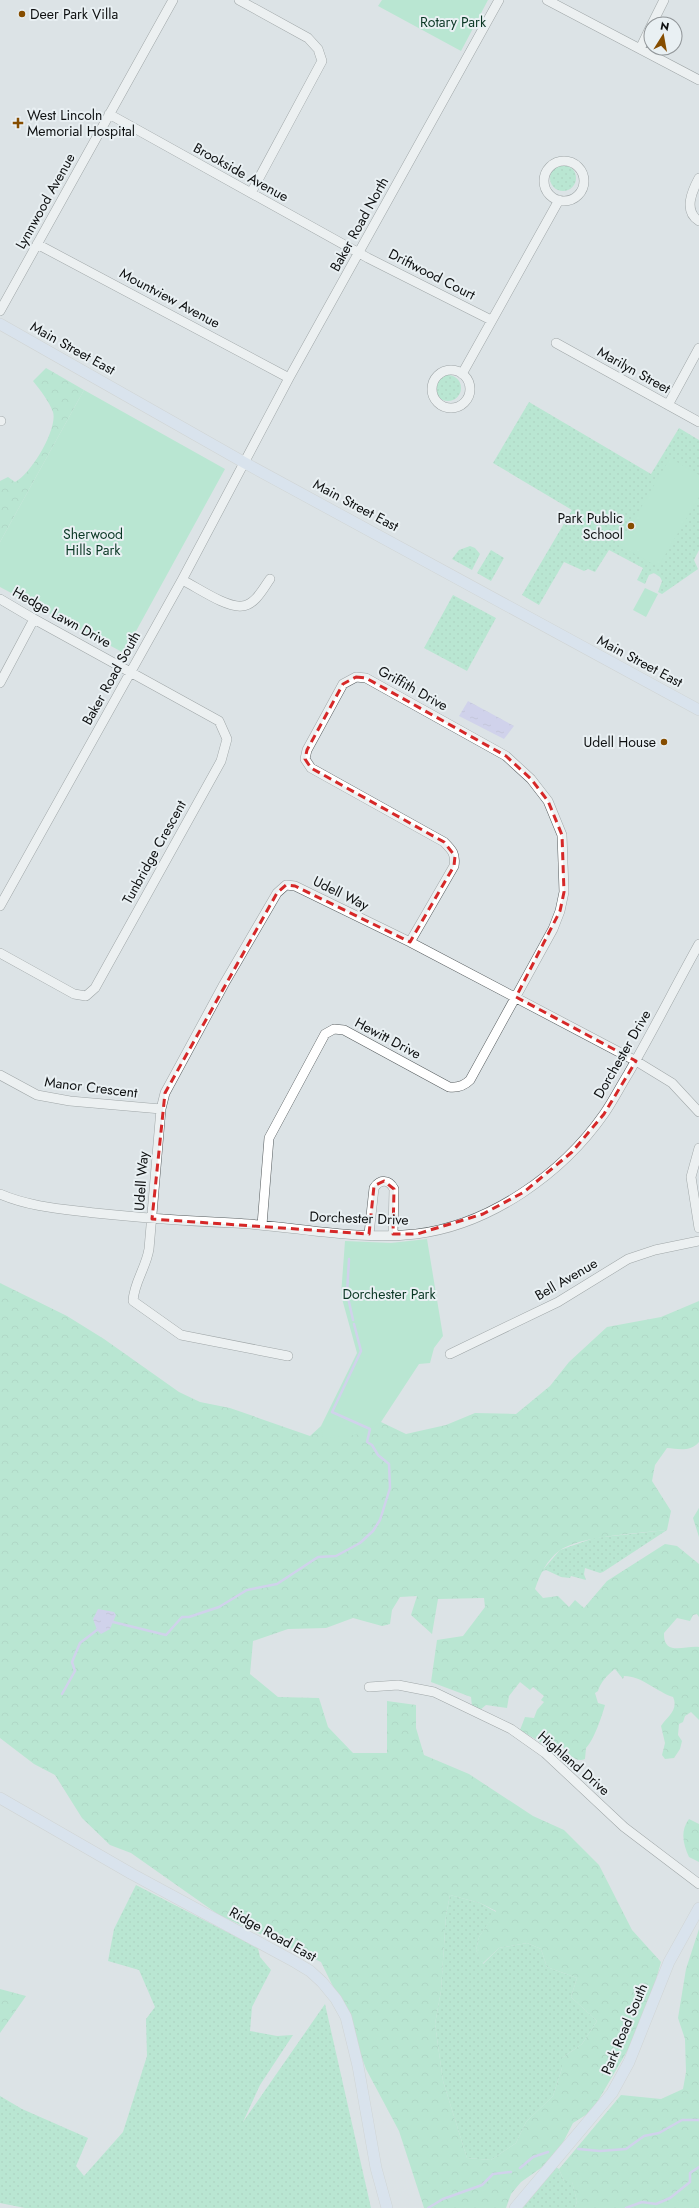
<svg xmlns="http://www.w3.org/2000/svg" width="699" height="2208" font-family="Jost,sans-serif">
<defs>
<pattern id="grass-dots" width="8" height="8" patternUnits="userSpaceOnUse"><rect width="8" height="8" fill="#8ee9ba"/><path d="M2 2h.1M6 6h.1" fill="none" stroke="#79c79f" stroke-width="1.8" stroke-linecap="round"/></pattern>
<pattern id="forest-crowns" width="20" height="18" patternUnits="userSpaceOnUse"><rect width="20" height="18" fill="#8ee9ba"/><path d="M2 6a3 3 0 1 1 6 0M12 15a3 3 0 1 1 6 0" fill="none" stroke="#79c79f"/></pattern>
<pattern id="water-ripples" width="26" height="14" patternUnits="userSpaceOnUse"><rect width="26" height="14" fill="#c2bdf1"/><path d="M2 4q2-2 4 0t4 0M15 11q2-2 4 0t4 0" fill="none" stroke="#a6a1ce"/></pattern>
</defs>
<rect width="100%" height="100%" fill="#dce3e6"/>
<path fill="url(#grass-dots)" d="M550 178a13 13 0 1 1 26 0a13 13 0 1 1-26 0Z
M435 388a13 13 0 1 1 26 0a13 13 0 1 1-26 0Z
M529,402L651,474L679,428L699,440V550L694,560L698,569L662,594L658,592L662,581L660,577L654,573L649,575L645,584L637,580L643,568L609,550L595,572L588,569L584,571L564,562L539,605L522,595L572,510L493,463Z
M470,546L475,548L480,554L472,570L452,559L459,550Z
M491,550L504,558L491,581L477,573Z
M453,595L496,618L467,671L424,648Z
M667,1530L603,1572L600,1573L585,1568L584,1574L586,1580L571,1576L570,1578L561,1577L546,1570L541,1572L560,1550L594,1538Z
M136,1885L258,1948L260,1957L271,1970L252,2007L250,2031L277,2036L293,2035L260,2085L243,2122L325,2004L371,2208H25L0,2203V2096L22,2109L88,2138L76,2166L84,2176L123,2132L147,2056L146,2019L155,2007L139,1970L108,1961L114,1929Z
M450,1895L480,1903L496,1912L479,1937L476,1950L483,1964L499,1948L527,1943L541,1949L547,1967L577,1978L571,1997L597,2021L582,2044L562,2058V2068L553,2096L526,2122L516,2143L491,2160L467,2158L443,2081L435,2024L441,1991L446,1915Z
M554,2166L559,2169L564,2181H572L577,2201L575,2208H522Z"/>
<path fill="url(#forest-crowns)" fill-rule="evenodd" d="M46,368L84,390L0,542V481L8,477L15,482C31,474 58,429 53,412C49,401 40,390 33,381Z
M0,1283L67,1316L104,1339L179,1392L200,1402L230,1408L310,1436L321,1426L374,1421L381,1422L406,1434L446,1425L475,1413L516,1414L550,1386L569,1362L607,1327L661,1317L699,1301V1442C691,1452 678,1449 667,1448L655,1465L652,1481L671,1511L667,1530C642,1533 578,1536 559,1551C547,1560 540,1574 535,1589L543,1598L558,1596L569,1607L575,1600L584,1608L607,1581L665,1544L677,1546L699,1564V1617L697,1614L693,1615L690,1621L677,1618L664,1633C663,1657 686,1645 699,1647V1720L691,1712L685,1716L683,1722L679,1724L678,1735L682,1741L680,1749L674,1758L665,1759L662,1755L665,1743L661,1726C667,1717 679,1710 673,1697C657,1692 642,1676 624,1676L623,1679L615,1669C608,1674 600,1683 598,1691L595,1693L598,1703L605,1705C602,1716 594,1740 586,1748L585,1759C576,1763 568,1754 563,1746L559,1745L552,1749L520,1730L525,1717L534,1718L537,1710L544,1702L541,1700L544,1696L533,1687L530,1690L520,1682L509,1696L507,1708L486,1705L480,1710L472,1706L471,1697L431,1682L437,1640L463,1636L485,1607L484,1598L438,1599L432,1634L411,1615L417,1596L400,1597L392,1610L390,1624L382,1626L353,1618L326,1628L288,1629L253,1641L250,1674L278,1697L319,1698L328,1727L353,1753H387V1701L416,1705V1728L424,1755L469,1774L533,1816L564,1830L599,1865L632,1930L661,1962L650,2001L633,2041L592,2111L573,2123L555,2158L521,2182L511,2194L506,2208H424L399,2131L366,2069L344,2009L321,1962L219,1915L131,1853L110,1845L82,1818L55,1775L34,1764L0,1738ZM450,1895L480,1903L496,1911L479,1937L476,1950L482,1964L499,1948L527,1943L541,1949L547,1967L577,1978L571,1997L597,2021L582,2044L562,2058V2068L553,2096L526,2122L516,2143L491,2160L467,2158L443,2081L435,2024L441,1991L446,1915Z
M699,1508V1537L693,1518Z
M689,1819L699,1824V1862L689,1857C683,1844 680,1831 689,1819Z
M699,1929V2208H575L577,2201L572,2182L564,2181L559,2169L621,2095L661,2099L683,2089L686,2072L685,2039L678,2018L686,1969Z
M0,1989L26,1996L0,2033Z"/>
<path fill="#8ee9ba" d="M382,0H488L461,51L378,6Z
M84,390L225,469L124,653L0,587V542Z
M670,458L699,475V497L658,567L619,545Z
M645,588L658,594L646,617L633,610Z
M427,1239L443,1336L434,1348L430,1363L419,1364L381,1422L361,1434L323,1439L321,1426L357,1353L341,1295L345,1241L391,1243Z"/>
<path fill="url(#water-ripples)" d="M468,701L514,726L504,739L459,716Z
M98,1609L114,1612L116,1615L110,1629L101,1634L97,1630L93,1619Z"/>
<g fill="none" stroke-linecap="round" stroke-linejoin="round">
<path stroke="#c2bdf1" stroke-width="2.5" d="M349,1259L347,1293L353,1320
M113,1622L166,1635L182,1617H189L219,1607L247,1590L277,1584L318,1557L336,1556L360,1543L373,1531L380,1520L390,1488L389,1464L378,1455L372,1445L367,1442L370,1429L332,1412L361,1351L354,1324
M62,1694L75,1671L72,1662L80,1643L97,1630
M578,2149L600,2151L626,2149L644,2136L659,2133L682,2120H699
M520,2168L533,2157L548,2152
M428,2208L443,2199L482,2185L493,2174L511,2172
M626,2208L642,2202L656,2204L670,2198L690,2182V2173L699,2167"/>
<g stroke="#565c5e" stroke-width="10">
<path id="minor" d="M239,0L308,38L318,49L322,61L251,193
M547,0L699,80
M652,24L664,0
M640,49L651,26
M109,114L368,258L491,320
M544 181a20 20 0 1 1 40 0a20 20 0 1 1-40 0Z
M699,178C692,191 683,211 699,221
M37,244L289,378
M0,311L173,0
M556,343L699,422
M432 389a19 19 0 1 1 38 0a19 19 0 1 1-38 0Z
M462,374L559,200
M668,405L699,348
M0,421H1
M182,580C197,587 226,608 242,606C255,605 263,589 270,579
M0,599L34,619L219,721L227,739L221,761L95,988L86,996L74,994L0,953
M0,683L34,619
M0,906L182,580L289,378L499,0
M0,1075L37,1095L70,1101L161,1109
M699,1148L691,1177L699,1228
M0,1194C30,1207 63,1209 95,1213C141,1218 188,1221 234,1223C294,1226 356,1241 416,1234C490,1225 562,1174 604,1114C613,1101 620,1087 628,1074C653,1031 675,987 699,944
M262,1225L269,1138L325,1034L334,1029L344,1030L449,1087C458,1088 464,1086 470,1080L553,929L560,911L564,892L563,863L562,835L548,801L531,779L506,756L366,678L356,677L343,684L307,750L305,759L311,768L444,842C452,850 456,854 454,866L410,942
M369,1234L374,1188C380,1179 389,1179 394,1189L393,1234
M450,1354L558,1302L628,1259L655,1250L699,1241
M288,1356L181,1335L133,1301C134,1282 146,1268 149,1249L161,1109L165,1093L224,984L277,893L286,885L295,886L410,942L636,1061L672,1083L699,1112
M369,1687L398,1685L434,1692L511,1729L545,1753L624,1827L699,1884"/>
</g>
<g stroke="#c0c1c1" stroke-width="12">
<path id="major" d="M0,324L245,463L699,710
M0,1798L132,1874L295,1962L310,1971L322,1982L336,1999L346,2017L358,2066L376,2168L387,2208
M515,2208L612,2093L629,2062L669,1962L699,1908"/>
</g>
<use href="#minor" stroke="#fff" stroke-width="9"/>
<use href="#major" stroke="#d6e3f5" stroke-width="11"/>
</g>
<path d="M0 0H699V2208H0ZM356,677L366,678L506,756L531,779L548,801L562,835L564,892L560,911L516,997L636,1061L604,1114L572,1152L524,1192L483,1214L417,1234H393L394,1189L384,1181L374,1186L369,1234L152,1219L165,1093L277,893L286,885L295,886L410,942L454,866L455,856L444,842L311,768L305,759L307,750L343,684Z" fill="#dce3e6" fill-opacity=".55" fill-rule="evenodd"/>
<path fill="none" stroke="#d62828" stroke-width="3" stroke-dasharray="8 5" stroke-linejoin="round" d="M356,677L366,678L506,756L531,779L548,801L562,835L564,892L560,911L516,997L636,1061L604,1114L572,1152L524,1192L483,1214L417,1234H393L394,1189L384,1181L374,1186L369,1234L152,1219L165,1093L277,893L286,885L295,886L410,942L454,866L455,856L444,842L311,768L305,759L307,750L343,684Z"/>
<g fill="#864d00" stroke="#e9f0f3" stroke-width="1.5">
<circle cx="22" cy="14" r="4"/>
<path d="M16 117h4v4h4v4h-4v4h-4v-4h-4v-4h4z"/>
<circle cx="631" cy="526" r="4"/>
<circle cx="664" cy="742" r="4"/>
</g>
<g text-anchor="middle" dominant-baseline="central" stroke-width="4" stroke-linejoin="round" paint-order="stroke">
<g font-size="14" fill="#0e1011" stroke="#e9f0f3" text-anchor="start">
<text x="30" y="14">Deer Park Villa</text>
<text x="27" y="115">West Lincoln<tspan x="27" dy="16">Memorial Hospital</tspan></text>
<text x="623" y="518" text-anchor="end">Park Public<tspan x="623" dy="16">School</tspan></text>
<text x="656" y="742" text-anchor="end">Udell House</text>
</g>
<g font-size="14" fill="#0a3724" stroke="#e9f0f3">
<text x="453" y="22">Rotary Park</text>
<text x="93" y="534">Sherwood<tspan x="93" dy="16">Hills Park</tspan></text>
<text x="389" y="1294">Dorchester Park</text>
</g>
<g font-size="14" fill="#0e1011" stroke="#e9f0f3">
<text transform="translate(241 172) rotate(29)">Brookside Avenue</text>
<text transform="translate(45 201) rotate(-61)">Lynnwood Avenue</text>
<text transform="translate(359 224) rotate(-61)">Baker Road North</text>
<text transform="translate(432 274) rotate(27)">Driftwood Court</text>
<text transform="translate(170 298) rotate(28)">Mountview Avenue</text>
<text transform="translate(73 348) rotate(29)">Main Street East</text>
<text transform="translate(634 370) rotate(29)">Marilyn Street</text>
<text transform="translate(356 505) rotate(28)">Main Street East</text>
<text transform="translate(62 617) rotate(29)">Hedge Lawn Drive</text>
<text transform="translate(640 661) rotate(28)">Main Street East</text>
<text transform="translate(111 678) rotate(-61)">Baker Road South</text>
<text transform="translate(413 688) rotate(29)">Griffith Drive</text>
<text transform="translate(154 852) rotate(-61)">Tunbridge Crescent</text>
<text transform="translate(341 893) rotate(26)">Udell Way</text>
<text transform="translate(388 1038) rotate(28)">Hewitt Drive</text>
<text transform="translate(622 1054) rotate(-60)">Dorchester Drive</text>
<text transform="translate(91 1087) rotate(7)">Manor Crescent</text>
<text transform="translate(141 1181) rotate(-86)">Udell Way</text>
<text transform="translate(359 1218) rotate(2)">Dorchester Drive</text>
<text transform="translate(566 1279) rotate(-30)">Bell Avenue</text>
<text transform="translate(574 1763) rotate(41)">Highland Drive</text>
<text transform="translate(273 1934) rotate(29)">Ridge Road East</text>
<text transform="translate(624 2029) rotate(-67)">Park Road South</text>
</g>
</g>
<g transform="translate(663 36) rotate(11)"><circle r="19" fill="#e9f0f3" stroke="#919699"/>
<path d="M0-3L7 15L0 10L-7 15Z" fill="#864d00"/>
<text y="-6" font-size="11" font-weight="bold" text-anchor="middle" fill="#0e1011">N</text>
</g>
</svg>
